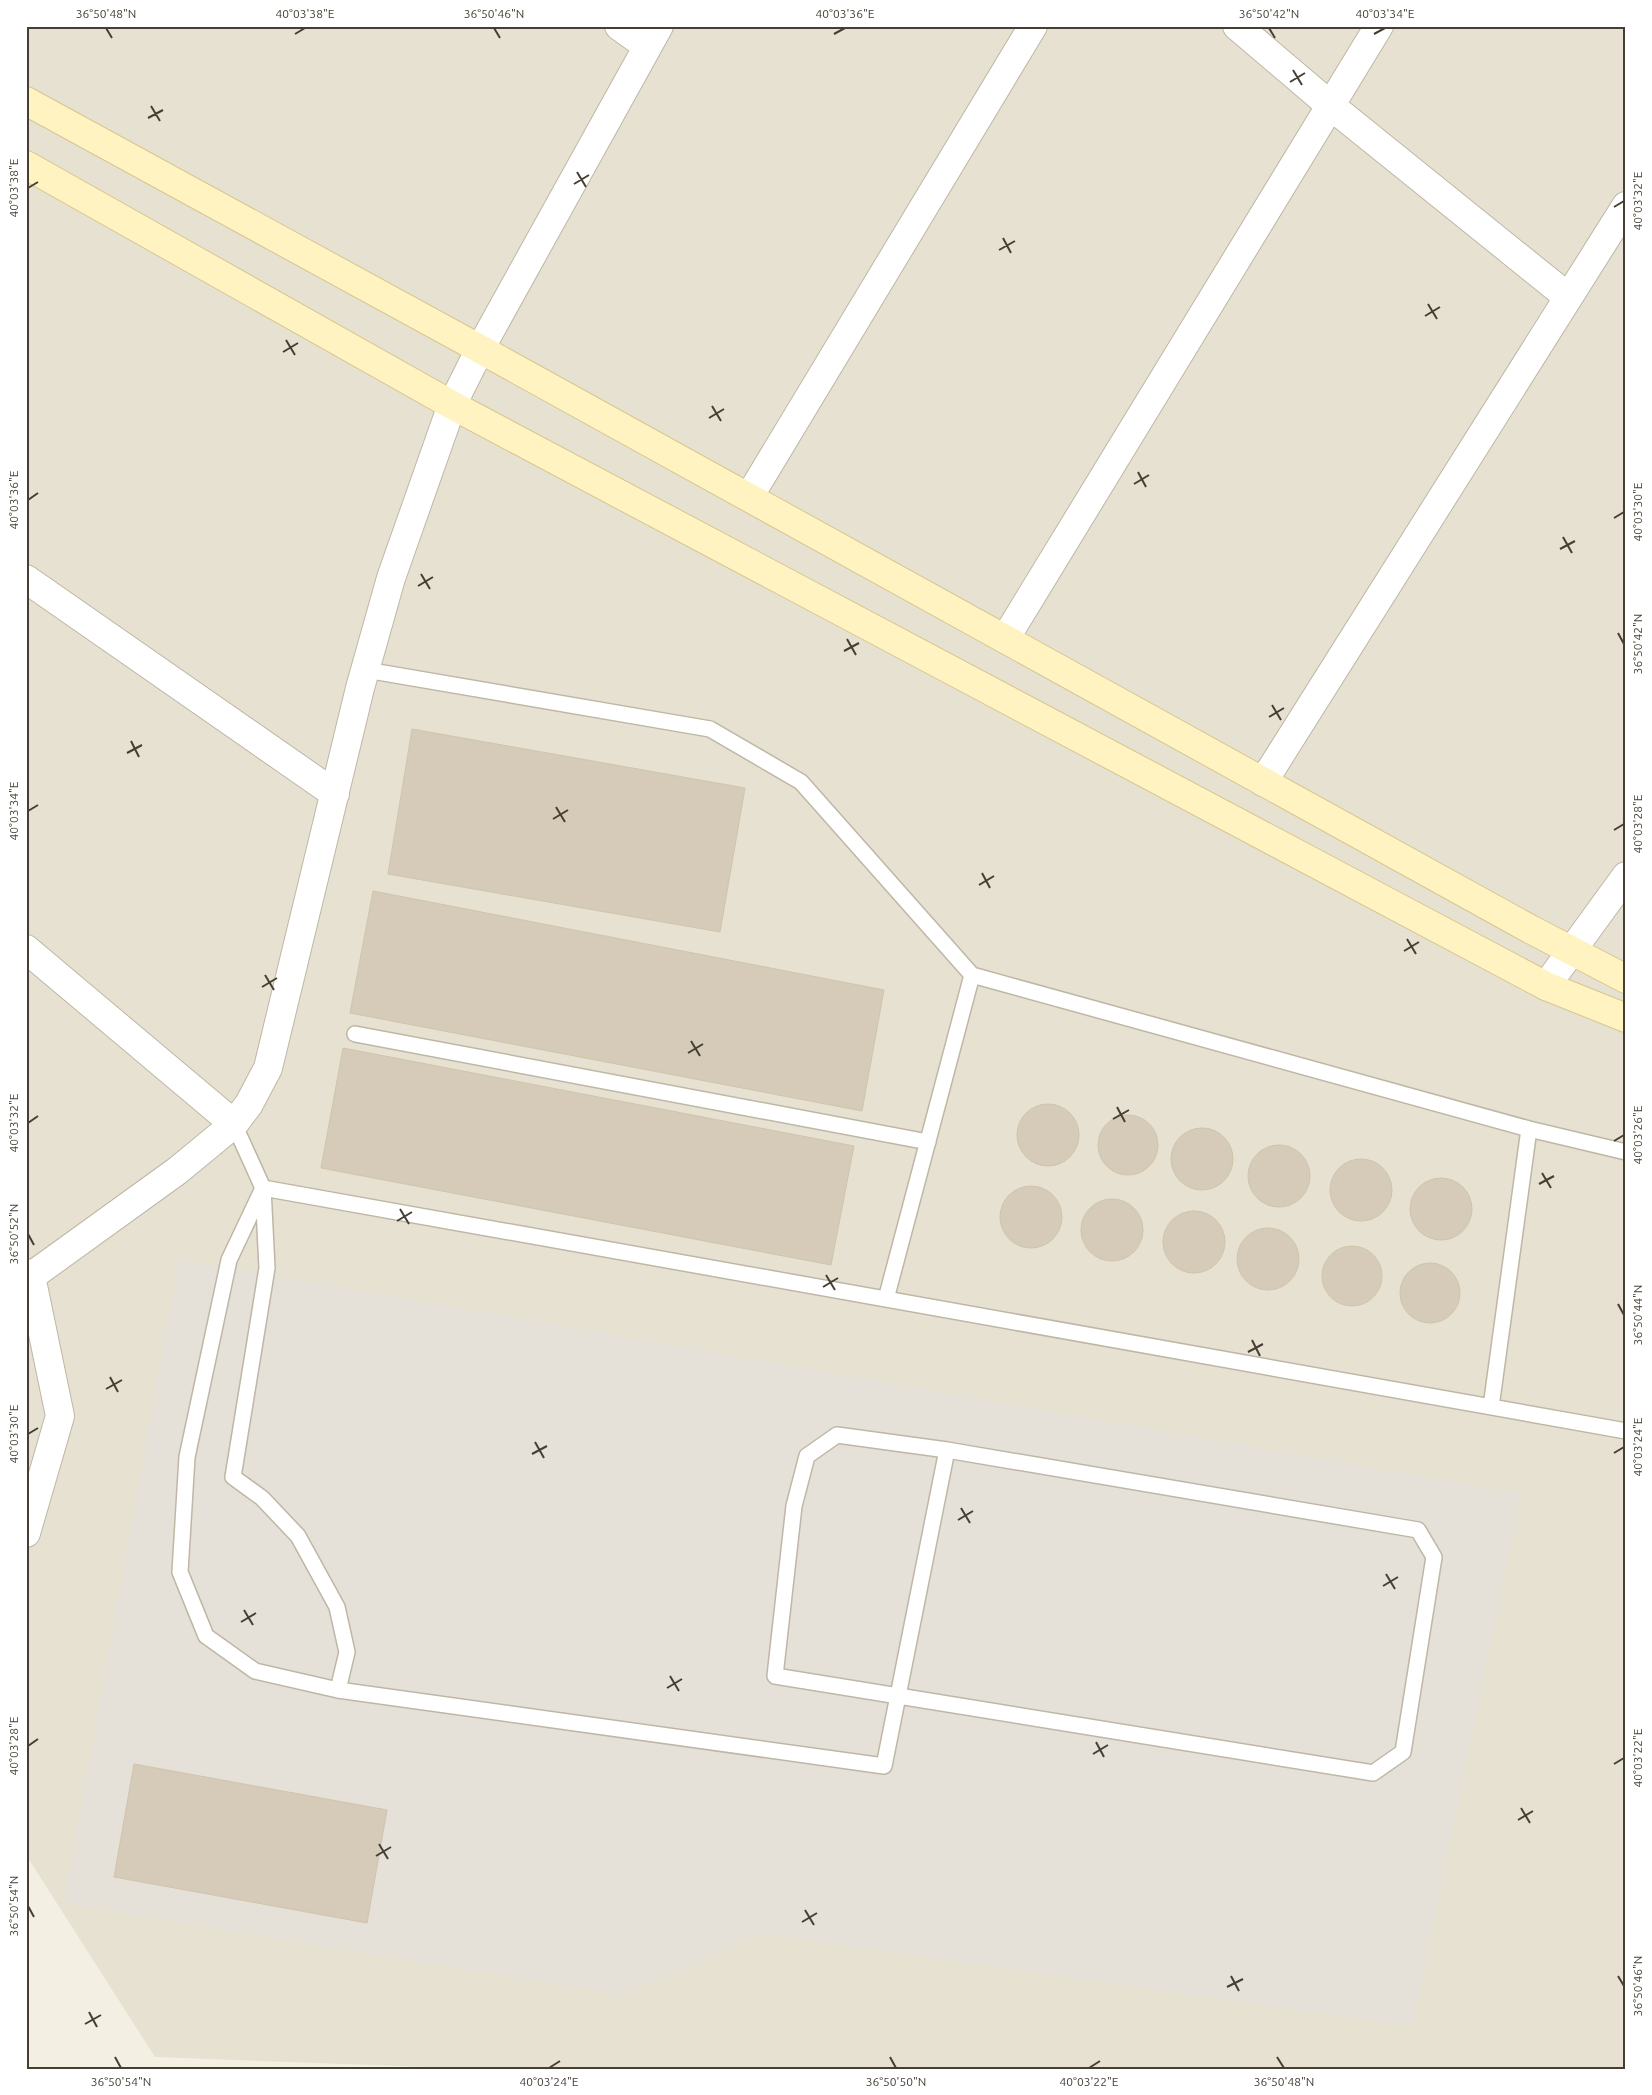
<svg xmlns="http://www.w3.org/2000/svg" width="1652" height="2095" font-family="Ubuntu,sans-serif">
<rect width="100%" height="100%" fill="#f3efe3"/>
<path fill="#e7e1d1" d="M26,26H1626V2069H482L155,2057L26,1855Z"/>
<path fill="#e5e0d8" d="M179,1259L1521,1494L1412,2026L761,1933L623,1995L64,1903Z"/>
<path fill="#d5cbb8" stroke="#d0c4aa" d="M412,729L745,788L720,932L388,874Z
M373,891L884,990L862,1111L350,1013Z
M343,1048L854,1146L831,1265L321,1168Z
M1017 1135a31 31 0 1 1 62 0a31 31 0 1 1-62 0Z
M1098 1145a30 30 0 1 1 60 0a30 30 0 1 1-60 0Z
M1171 1159a31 31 0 1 1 62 0a31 31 0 1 1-62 0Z
M1248 1176a31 31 0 1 1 62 0a31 31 0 1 1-62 0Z
M1330 1190a31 31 0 1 1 62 0a31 31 0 1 1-62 0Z
M1410 1209a31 31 0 1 1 62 0a31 31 0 1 1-62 0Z
M1000 1217a31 31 0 1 1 62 0a31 31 0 1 1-62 0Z
M1081 1230a31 31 0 1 1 62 0a31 31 0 1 1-62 0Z
M1163 1242a31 31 0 1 1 62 0a31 31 0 1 1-62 0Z
M1237 1259a31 31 0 1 1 62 0a31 31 0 1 1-62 0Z
M1322 1276a30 30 0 1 1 60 0a30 30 0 1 1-60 0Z
M1400 1293a30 30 0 1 1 60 0a30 30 0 1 1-60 0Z
M134,1764L387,1810L367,1923L114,1877Z"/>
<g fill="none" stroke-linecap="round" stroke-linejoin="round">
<g stroke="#bfb7a5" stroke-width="18">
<path id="lane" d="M366,670L710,729L801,782L972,975L1529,1129L1626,1152
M355,1034L928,1142
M234,1124L263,1188L267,1268L233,1477L262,1498L298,1536L337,1607L347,1652L338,1690
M886,1299L972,975
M1491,1407L1529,1129
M837,1435L947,1450L1418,1530L1434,1557L1403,1752L1373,1773L775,1676L794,1506L807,1456Z
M947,1450L884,1766L338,1690L255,1671L206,1636L180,1572L187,1457L229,1260L263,1188L1626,1431"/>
</g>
<g stroke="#bfb7a5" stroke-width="30">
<path id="street" d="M619,26L647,46
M1237,26L1331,106L1568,297
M749,497L1033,26
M26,579L335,794
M1005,639L1379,26
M1263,782L1626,206
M26,949L234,1124
M1546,986L1626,876
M26,1273L31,1276L60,1416L26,1533
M26,1280L177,1171L234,1124L249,1104L268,1068L360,688L391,578L452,405L480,349L659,26"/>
</g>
<g stroke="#d6c78f" stroke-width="30">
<path id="secondary" d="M26,101L480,349L1530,929L1626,979
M26,165L452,405L1546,986L1626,1018"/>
</g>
<use href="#lane" stroke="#fff" stroke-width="15"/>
<use href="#street" stroke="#fff" stroke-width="28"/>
<use href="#secondary" stroke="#fff3c1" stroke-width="28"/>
</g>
<path fill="none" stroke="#453f33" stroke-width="2" d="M106,28L112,38M494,28L500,38M1269,28L1275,38M295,34L305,28M834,34L845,28M1374,34L1385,28M1293,70L1302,85M1290,82L1305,73M151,106L160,121M148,118L163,110M577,172L586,187M574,184L589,175M28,188L38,182M1614,207L1624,201M1003,238L1011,253M999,250L1015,241M1428,304L1437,319M1425,316L1440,307M286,340L295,355M283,352L298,343M712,406L721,421M709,418L724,409M1138,472L1146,487M1134,484L1149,475M28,500L38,493M1614,518L1624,512M1563,537L1572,553M1560,549L1575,541M421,574L430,589M418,586L433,577M1618,633L1624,644M847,639L856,655M844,651L859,643M1272,705L1281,720M1269,717L1284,708M131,741L139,757M127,753L142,745M556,807L565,822M28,811L38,805M553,819L568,810M1614,830L1624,824M982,873L990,888M979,885L994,876M1407,939L1416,954M1404,951L1419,942M265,975L274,990M262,987L277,978M691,1041L700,1056M688,1053L703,1044M1117,1107L1125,1122M1113,1119L1129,1110M28,1123L38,1116M1614,1141L1624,1135M1542,1173L1551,1188M1539,1184L1554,1176M400,1209L409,1224M397,1221L412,1212M28,1234L34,1245M826,1275L835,1290M823,1287L838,1278M1618,1304L1624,1315M1252,1340L1260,1356M1248,1352L1263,1344M110,1377L118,1392M106,1389L122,1380M28,1434L38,1428M535,1442L544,1458M1614,1453L1624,1447M532,1454L547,1446M961,1508L970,1523M958,1520L973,1511M1386,1574L1395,1589M1383,1586L1398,1577M244,1610L253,1625M241,1622L256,1613M670,1676L679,1691M667,1688L682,1679M1096,1742L1104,1757M28,1746L38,1739M1093,1754L1108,1745M1614,1764L1624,1758M1521,1808L1530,1823M1518,1820L1533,1811M379,1844L388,1859M376,1856L391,1847M28,1906L34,1917M805,1910L814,1925M802,1922L817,1913M1231,1976L1239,1991M1618,1976L1624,1986M1227,1987L1243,1979M89,2012L97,2027M85,2024L101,2015M115,2057L121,2068M890,2057L896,2068M1277,2057L1284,2068M549,2068L560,2061M1089,2068L1100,2061"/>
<rect width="1652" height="2095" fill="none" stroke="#ffffff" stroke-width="55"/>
<rect x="28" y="28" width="1596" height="2040" fill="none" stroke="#453f33" stroke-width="2"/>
<g font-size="12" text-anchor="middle" fill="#453f33">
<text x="106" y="18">36°50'48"N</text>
<text x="305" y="18">40°03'38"E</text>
<text x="494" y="18">36°50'46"N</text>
<text x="845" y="18">40°03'36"E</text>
<text x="1269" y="18">36°50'42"N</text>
<text x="1385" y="18">40°03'34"E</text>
<text transform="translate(14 188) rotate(-90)" y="4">40°03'38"E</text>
<text transform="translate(1638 201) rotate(-90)" y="4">40°03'32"E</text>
<text transform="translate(14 500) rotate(-90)" y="4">40°03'36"E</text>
<text transform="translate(1638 512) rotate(-90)" y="4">40°03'30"E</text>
<text transform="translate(1638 644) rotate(-90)" y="4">36°50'42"N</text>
<text transform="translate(14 811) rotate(-90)" y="4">40°03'34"E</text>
<text transform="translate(1638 824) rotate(-90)" y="4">40°03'28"E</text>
<text transform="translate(14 1123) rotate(-90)" y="4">40°03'32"E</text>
<text transform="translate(1638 1135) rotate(-90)" y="4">40°03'26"E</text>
<text transform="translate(14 1234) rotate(-90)" y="4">36°50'52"N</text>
<text transform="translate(1638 1315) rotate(-90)" y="4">36°50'44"N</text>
<text transform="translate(14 1434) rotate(-90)" y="4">40°03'30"E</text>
<text transform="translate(1638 1447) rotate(-90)" y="4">40°03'24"E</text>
<text transform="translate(14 1746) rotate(-90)" y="4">40°03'28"E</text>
<text transform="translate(1638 1758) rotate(-90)" y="4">40°03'22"E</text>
<text transform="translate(14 1906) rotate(-90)" y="4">36°50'54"N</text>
<text transform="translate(1638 1986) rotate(-90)" y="4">36°50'46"N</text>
<text x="121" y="2086">36°50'54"N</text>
<text x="549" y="2086">40°03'24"E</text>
<text x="896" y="2086">36°50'50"N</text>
<text x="1089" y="2086">40°03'22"E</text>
<text x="1284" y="2086">36°50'48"N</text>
</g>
</svg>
